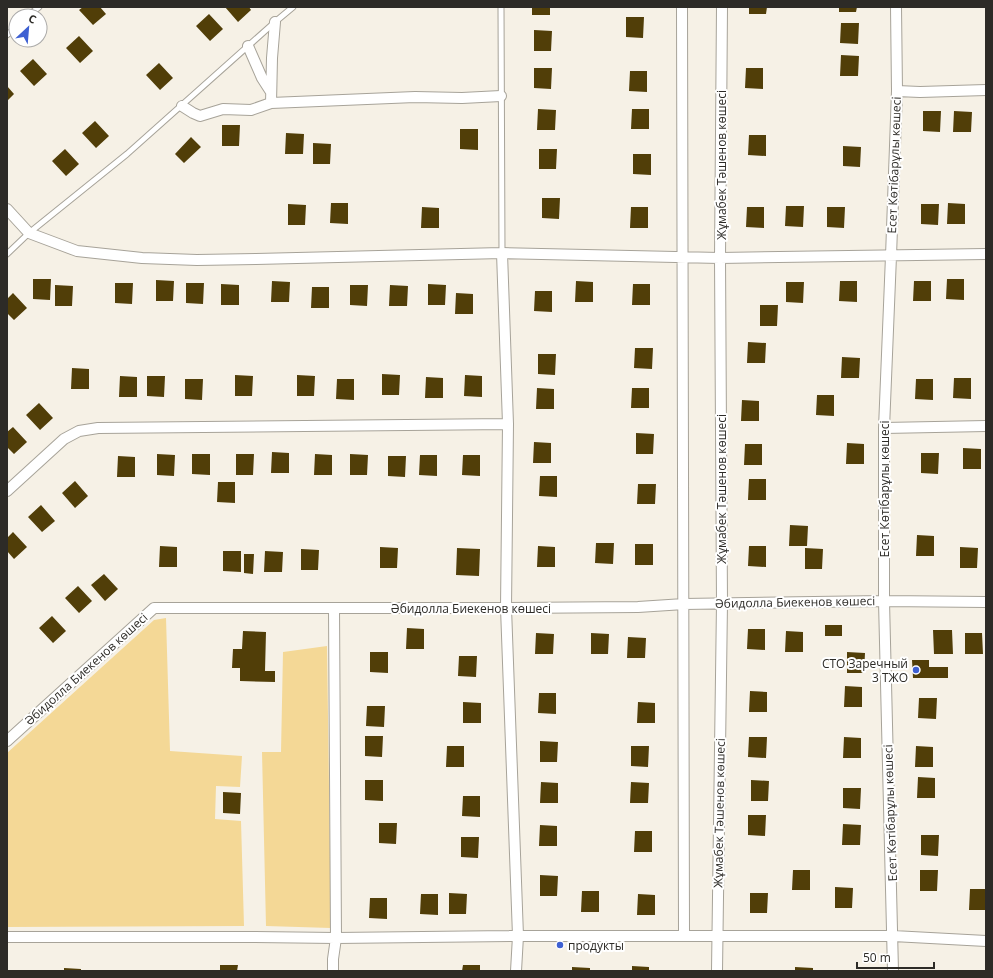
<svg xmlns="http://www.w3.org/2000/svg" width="993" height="978" font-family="'Open Sans',sans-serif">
<rect width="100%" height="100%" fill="#f6f1e6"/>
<path fill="#f4d896" d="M166,618L170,751L242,756L240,787L216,786L215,819L241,821L244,926L7,927V753L154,620Z
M327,646L331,928L266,926L262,752H281L283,652Z"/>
<path fill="#513e08" d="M83,7H100L106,14L93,25L79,10Z
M225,7H249L251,10L238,22Z
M532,7H550V15H532Z
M749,7H767L766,14H749Z
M839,7H857L856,12H839Z
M209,14L223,29L210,41L196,26Z
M626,17H644L643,38L626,37Z
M841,23H859L858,44L840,43Z
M534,30L552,31L551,51H534Z
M79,36L93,51L80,63L66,48Z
M841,55L859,56L858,76H840Z
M33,59L47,74L34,86L20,71Z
M159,63L173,78L160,90L146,75Z
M534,68H552L551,89L534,88Z
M746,68H763V89L745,88Z
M630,71H647V92L629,91Z
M7,86L14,94L7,101Z
M538,109L556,110L555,130H537Z
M632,109H649V129H631Z
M923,111H941L940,132L923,131Z
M954,111L972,112L971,132H953Z
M95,121L109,136L96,148L82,133Z
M222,125H240L239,146H222Z
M460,129H478V150L460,149Z
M286,133L304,134L303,154H285Z
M749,135H766V156L748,155Z
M191,137L201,147L184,163L175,154Z
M313,143L331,144L330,164H313Z
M843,146L861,147L860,167L843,166Z
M65,149L79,164L66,176L52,161Z
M539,149H557L556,169H539Z
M633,154H651V175L633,174Z
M542,198H560L559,219L542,218Z
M331,203H348V224L330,223Z
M948,203L965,204V224H947Z
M288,204L306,205L305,225H288Z
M921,204H939L938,225L921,224Z
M786,206H804L803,227L785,226Z
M422,207L439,208V228H421Z
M631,207H648V228H630Z
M747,207H764V228L746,227Z
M827,207H845L844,228L827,227Z
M33,279H51L50,300L33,299Z
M947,279H964V300L946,299Z
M156,280L174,281L173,301H156Z
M272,281L290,282L289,302H271Z
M576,281L593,282V302H575Z
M840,281H857V302L839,301Z
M914,281H931V301H913Z
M786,282H804L803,303L786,302Z
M115,283H133L132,304L115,303Z
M186,283H204L203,304L186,303Z
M221,284L239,285V305H221Z
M428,284L446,285L445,305H428Z
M633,284H650V305H632Z
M55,285L73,286L72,306H55Z
M350,285H368L367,306L350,305Z
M390,285L408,286L407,306H389Z
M312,287H329V308H311Z
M535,291H552V312L534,311Z
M13,293L27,308L14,320L7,313V299Z
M456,293L473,294V314H455Z
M760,305H778L777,326H760Z
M748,342L766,343L765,363H747Z
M635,348H653L652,369L634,368Z
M538,354H556L555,375L538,374Z
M842,357L860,358L859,378H841Z
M72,368L89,369V389H71Z
M382,374L400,375L399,395H382Z
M235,375L253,376L252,396H235Z
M297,375L315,376L314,396H297Z
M465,375L482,376V397L464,396Z
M120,376L137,377V397H119Z
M147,376H165L164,397L147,396Z
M426,377L443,378V398H425Z
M954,378H971V399L953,398Z
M185,379H203L202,400L185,399Z
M337,379H354V400L336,399Z
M916,379H933V400L915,399Z
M537,388L554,389V409H536Z
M632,388H649V408H631Z
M817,395H834V416L816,415Z
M742,400L759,401V421H741Z
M39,403L53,418L40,430L26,415Z
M13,427L27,442L14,454L7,447V432Z
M636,433L654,434L653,454H636Z
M534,442L551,443V463H533Z
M847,443L864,444V464H846Z
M745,444H762V465H744Z
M963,448L981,449V469H963Z
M272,452L289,453V473H271Z
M921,453H939L938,474L921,473Z
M157,454L175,455L174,476L157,475Z
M192,454H210V475L192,474Z
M236,454H254L253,475H236Z
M315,454L332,455V475H314Z
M350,454L368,455L367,475H350Z
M420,455H437V476L419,475Z
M463,455H480V476L462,475Z
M118,456L135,457V477H117Z
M388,456H406L405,477L388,476Z
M540,476H557V497L539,496Z
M749,479H766V500H748Z
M75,481L88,496L75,508L62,493Z
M218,482H235V503L217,502Z
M638,484H656L655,504H637Z
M41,505L55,521L42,532L28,517Z
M790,525L808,526L807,546H789Z
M13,532L27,547L14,559L7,551V538Z
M917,535L934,536V556H916Z
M596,543H614L613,564L595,563Z
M635,544H653V565H635Z
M160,546L177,547V567H159Z
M538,546L555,547V567H537Z
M749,546H766V567L748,566Z
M380,547L398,548L397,568H380Z
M960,547L978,548L977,568H960Z
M457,548L480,549L479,576L456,575Z
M805,548L823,549L822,569H805Z
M301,549L319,550L318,570H301Z
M223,551H241V572L223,571Z
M265,551L283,552L282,572H264Z
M244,554H254L253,574L244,573Z
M104,574L118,589L105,601L91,585Z
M78,586L92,601L79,613L65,598Z
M52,616L66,631L53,643L39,628Z
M825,625H842V636H825Z
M407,628L424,629V649H406Z
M748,629H765V650L747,649Z
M933,630H952L953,654H934Z
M243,631L266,632L265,671H275V682L240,681V668H232L233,649H242Z
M786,631L803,632V652H785Z
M536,633L554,634L553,654H535Z
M591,633L609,634L608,654H591Z
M965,633H982L983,654H965Z
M628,637L646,638L645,658H627Z
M370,652H388V673L370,672Z
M847,652L865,653L864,673H847Z
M459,656H477L476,677L458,676Z
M912,660H929V667H948V678H913Z
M845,686L862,687V707H844Z
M750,691L767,692V712H749Z
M539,693H556V714L538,713Z
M919,698H937L936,719L918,718Z
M463,702L481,703V723H463Z
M638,702L655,703V723H637Z
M367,706H385L384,727L366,726Z
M365,736H383L382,757L365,756Z
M749,737H767L766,758L748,757Z
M844,737L861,738V758H843Z
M540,741L558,742L557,762H540Z
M447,746H464V767H446Z
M631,746H649L648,767L631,766Z
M916,746L933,747V767H915Z
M918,777L935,778V798H917Z
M365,780H383V801L365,800Z
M751,780L769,781L768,801H751Z
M541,782L558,783V803H540Z
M631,782L649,783L648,803H630Z
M843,788H861L860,809L843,808Z
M223,792L241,793L240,814L223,813Z
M463,796H480V817L462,816Z
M748,815H766L765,836L748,835Z
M379,823H397L396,844L379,843Z
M843,824L861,825L860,845H842Z
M540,825L557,826V846H539Z
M635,831H652V852H634Z
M921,835H939L938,856L921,855Z
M461,837H479L478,858L461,857Z
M793,870H810V890H792Z
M920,870H938L937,891H920Z
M540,875L558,876L557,896H540Z
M835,887L853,888L852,908H835Z
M970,889H986V910H969Z
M582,891H599V912H581Z
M449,893L467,894L466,914H449Z
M750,893H768L767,913H750Z
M421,894H438V915L420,914Z
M638,894L655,895V915H637Z
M370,898H387V919L369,918Z
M220,965H238L237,971H220Z
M463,965H480V971H462Z
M632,966L649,967V971H632Z
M572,967L590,968V971H572Z
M795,967L813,968V971H795Z
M64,968L81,969V971H64Z"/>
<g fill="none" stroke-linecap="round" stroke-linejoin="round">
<g stroke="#a7a399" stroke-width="7">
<path id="lane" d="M501,7L502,253
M28,16L39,7
M7,35L16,27
M7,254L29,233L127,154L275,22L293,7"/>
</g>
<g stroke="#a7a399" stroke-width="12">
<path id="street" d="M682,7L684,936
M248,46L262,78L271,92
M897,91L920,92L986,90
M271,103L272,58L275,22
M182,106L193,113L200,116L223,109L251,110L271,103L415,97L462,98L501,96
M7,209L29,233L77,251L142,258L197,260L256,259L502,253L720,258L986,254
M502,253L508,424L506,608L518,936L516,971
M884,428L986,426
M7,491L64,439L79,431L98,428L508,424
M7,741L154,608H506L638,607L684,604L884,601L986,602
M7,937H255L336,938L518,936H893L986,941
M333,971V959L336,938L334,608
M717,971L722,603L720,258L722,7
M893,971L884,601V428L891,256L897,91L896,7"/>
</g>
<use href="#lane" stroke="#fff" stroke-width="5"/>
<use href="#street" stroke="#fff" stroke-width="10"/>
</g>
<g fill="#3e60d2" stroke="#fff" stroke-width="1.5">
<circle cx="916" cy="670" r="4"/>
<circle cx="560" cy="945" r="4"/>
</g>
<g text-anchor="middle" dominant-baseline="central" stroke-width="4" stroke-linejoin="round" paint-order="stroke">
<g font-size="12" fill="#2d2b27" stroke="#fff">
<text transform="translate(721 165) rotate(-90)">Жұмабек Тәшенов көшесі</text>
<text transform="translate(894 165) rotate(-88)">Есет Көтібарұлы көшесі</text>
<text transform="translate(721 489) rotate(-90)">Жұмабек Тәшенов көшесі</text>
<text transform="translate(884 489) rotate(-90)">Есет Көтібарұлы көшесі</text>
<text transform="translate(795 602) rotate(-1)">Әбидолла Биекенов көшесі</text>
<text x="471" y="608">Әбидолла Биекенов көшесі</text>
<text transform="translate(86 669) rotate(-42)">Әбидолла Биекенов көшесі</text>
<text transform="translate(719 813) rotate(-89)">Жұмабек Тәшенов көшесі</text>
<text transform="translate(890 813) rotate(-92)">Есет Көтібарұлы көшесі</text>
</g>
<g font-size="12" fill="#2d2b27" stroke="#fff" text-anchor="end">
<text x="908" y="663">СТО Заречный<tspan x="908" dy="14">3 ТЖО</tspan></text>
<text x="568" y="945" text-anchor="start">продукты</text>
</g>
</g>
<rect width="993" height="978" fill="none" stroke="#2d2b27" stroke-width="16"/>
<g transform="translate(28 28) rotate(26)"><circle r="19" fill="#ffffff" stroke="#abaaa9"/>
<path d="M0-3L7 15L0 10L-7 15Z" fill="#3e60d2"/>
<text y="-6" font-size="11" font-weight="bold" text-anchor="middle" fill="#2d2b27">С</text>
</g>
<path d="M857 962v6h77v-6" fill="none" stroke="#2d2b27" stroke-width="2"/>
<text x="863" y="962" font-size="12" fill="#2d2b27" stroke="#ffffff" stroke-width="3" paint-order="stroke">50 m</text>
</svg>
